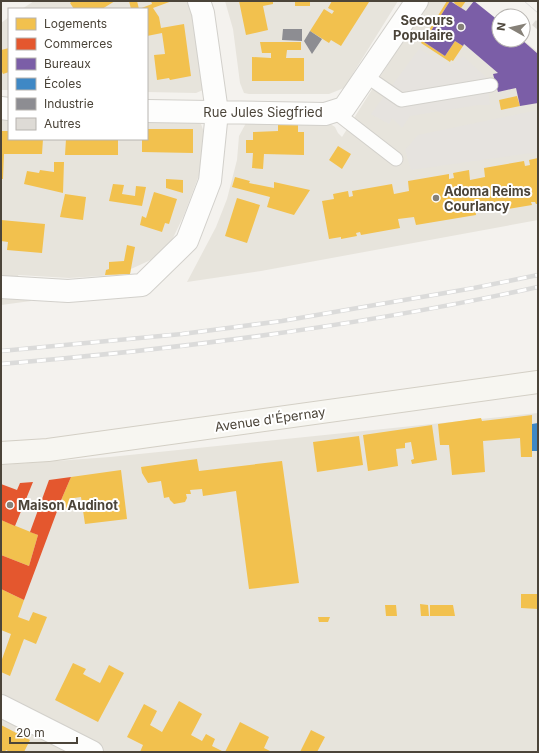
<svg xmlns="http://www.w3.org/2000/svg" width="539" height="753" font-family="Inter,sans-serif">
<rect width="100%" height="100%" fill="#f4f2ee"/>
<path fill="#e7e4dc" d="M34,1H190L204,83L203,90L196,93L147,92V9H22Z
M225,1H398L344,88L329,94H249L244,93L240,83L233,29Z
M428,1H474L499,21V40H523L538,52V220L261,271L187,282L216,227L227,199L237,160L239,136L246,123H329L335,127L338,133L342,137Z
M9,17V90H1V23Z
M1,117H9V139H147V120L194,121L201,124L205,135L201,170L184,215L172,240L155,258L131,269L130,274L69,278L18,275L31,301L1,305Z
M538,413V752H1V465L110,457Z"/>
<path fill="#e6e3df" d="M419,49L450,66L463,56L487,78L490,105H478L410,116L402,128L392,118L389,124L371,114Z
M538,110V152L411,170L405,150L418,135Z"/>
<path fill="#f2c14e" d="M72,1H115L102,9H74L70,3Z
M129,1H137L139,9L152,4L151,1H172L153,8L159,17L161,28L184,24L191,76L170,80L169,78L157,80L154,55L165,54L162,33L147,36V9H131Z
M239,1H273V4L263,6L268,30L246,35Z
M295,1H310V6H295Z
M332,1H367L369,2L341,46L331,40L329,43L310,31L324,9L332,14L334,11L328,8Z
M447,1H450L424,42L445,56L455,41L463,46L453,61L451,60L450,62L421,43Z
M455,1H466L461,8L454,3Z
M260,42H301V50H287L286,58H304V81H252V57L271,58V53H262Z
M9,48V72L3,74L1,70V50Z
M517,96L520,106L501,110L499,100Z
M298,124V132H304V155L264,154L263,169L252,168L253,153H246V140H253V132L278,131V125Z
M147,129H193V153L142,152V139H147Z
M1,131H9V139H43L42,154H4L3,179H1Z
M66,139H118V155H65Z
M338,146L351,154L342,169L329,160Z
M538,158V204H536L535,202H531L532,205L491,212L490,203L475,205L476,215L416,225L414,217L398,219L400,228L361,235L360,232L356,233L357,236L341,239V237L329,239L322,201L334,199L333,194L348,191L349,197L353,196L352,191L392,184L394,194L409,191L408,181L449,174V179L454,178L453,173L469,170L470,180L485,177L484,168L524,161L525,166L530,165L529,160Z
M54,162H64L63,193L24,184L27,171L39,173L40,170L54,172Z
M235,177L250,181L249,183L274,188V182L310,190L294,215L267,207L270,197L232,187Z
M166,179L183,180V193L166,188Z
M113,184L124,185L122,194L135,196L136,186L146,187L142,206L109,201Z
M154,192L177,199L169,224L165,223L162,232L140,225L142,216L146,218Z
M65,194L86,197L83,220L60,217Z
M237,198L260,205L247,243L225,236Z
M1,220L45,224L42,253L7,250L8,242L1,241Z
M127,245L135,247L130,274L105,275L106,270L109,269V262L124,261Z
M532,415V457H521L520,438L483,441L485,472L452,475L449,445H440L438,424L481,418L482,421Z
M432,425L437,460L412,464L411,460L414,459L411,442L405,443V448L396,449L398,466L368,471L363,435Z
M359,436L363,465L317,472L313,442Z
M197,459L199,471L282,461L299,583L249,589L236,491L203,496L202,489L190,490L191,494H186L187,498L185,502L174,504L170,500L169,497L164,498L161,481L148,483L142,473L141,467Z
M121,470L127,519L85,524L81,497L74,498L76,509L65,510L62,498L71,477Z
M1,520L38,535L29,566L1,555Z
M1,589L24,600L18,617L29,621L33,612L47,617L36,644L24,639L10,676L1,672V662L11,634L1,630Z
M521,594H538V609L521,608Z
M420,604L428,605L429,616H421Z
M385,605H396L397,616H386Z
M430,605H453L455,616H430Z
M318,617H330L328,622H319Z
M73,663L86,669L83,674L100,683L109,665L124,673L98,722L55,700Z
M179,701L202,714L191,735L202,741L206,734L215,739L212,746L224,752H140L143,745L127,737L144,704L157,711L150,725L162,732Z
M240,722L269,737L264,748L272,752H225Z
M1,725L30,740L24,752H10L6,750L5,752H1Z
M311,730L325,737L317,752H300Z"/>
<path fill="#e4572e" d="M71,477L62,498L24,600L1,589V555L29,566L38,535L30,532L49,480Z
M33,482L15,526L1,520V484L17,490L20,483Z"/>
<path fill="#7b5ea7" d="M450,1L466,11L474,1L499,21V40H522L538,54V103L520,106L516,88L498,92L493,74L498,73L464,44L463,46L455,41L445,56L424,42Z"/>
<path fill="#3f88c5" d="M538,423V451H532V424Z"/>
<path fill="#8d8d92" d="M283,29H302V41L282,40Z
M310,31L322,39L312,54L304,41Z"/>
<path fill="#dedbd6" d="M536,20L538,22V30L532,25Z"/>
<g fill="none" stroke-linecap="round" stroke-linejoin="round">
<g stroke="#d2d0cb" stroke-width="15">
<path id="service" d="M366,76L401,100L491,85
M334,111L396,159"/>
</g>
<g stroke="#d2d0cb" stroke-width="24">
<path id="minor" d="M1,108L9,109
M147,111L325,114L344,108L417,1
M1,287L68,291L142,285L187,241L210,181L217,112L203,13L199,1
M1,706L92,752"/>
</g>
<g stroke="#d3cfc5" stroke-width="24">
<path id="secondary" d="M1,453L48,450L538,382"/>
</g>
<use href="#service" stroke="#fdfdfc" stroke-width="13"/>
<use href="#minor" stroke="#fdfdfc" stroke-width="22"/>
<use href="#secondary" stroke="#f7f6f1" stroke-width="22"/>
<path stroke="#dbdbda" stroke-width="1" d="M524,1L538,13"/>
<g stroke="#dbdbda" stroke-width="4.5">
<path id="rail" d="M1,351L182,334L282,321L474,288L538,275
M1,364C182,349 360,326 538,287"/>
</g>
<use href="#rail" stroke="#fff" stroke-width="3" stroke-dasharray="9" stroke-linecap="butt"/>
</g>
<g fill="#868178" stroke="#fff" stroke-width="1.5">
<circle cx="461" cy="27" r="4"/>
<circle cx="436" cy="198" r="4"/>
<circle cx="10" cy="505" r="4"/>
</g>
<g text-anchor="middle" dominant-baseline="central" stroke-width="4" stroke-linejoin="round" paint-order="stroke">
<g font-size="13" font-weight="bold" fill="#4b4439" stroke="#fff" text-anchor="start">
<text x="453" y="20" text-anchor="end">Secours<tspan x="453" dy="15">Populaire</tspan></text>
<text x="444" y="191">Adoma Reims<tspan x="444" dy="15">Courlancy</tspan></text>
<text x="18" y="505">Maison Audinot</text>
</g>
<g font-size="13" fill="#4b4439" stroke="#fff">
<text x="263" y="112">Rue Jules Siegfried</text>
<text transform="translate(270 419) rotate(-8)">Avenue d'Épernay</text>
</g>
</g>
<rect width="539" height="753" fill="none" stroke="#4b4439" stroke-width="4"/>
<rect x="8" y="8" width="140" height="132" fill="#ffffff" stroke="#b7b4b0"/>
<rect x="16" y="18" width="20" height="12" fill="#f2c14e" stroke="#b7b4b0"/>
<text x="44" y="28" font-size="12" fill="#4b4439">Logements</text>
<rect x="16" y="38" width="20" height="12" fill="#e4572e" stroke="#b7b4b0"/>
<text x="44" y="48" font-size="12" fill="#4b4439">Commerces</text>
<rect x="16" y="58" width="20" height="12" fill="#7b5ea7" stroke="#b7b4b0"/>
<text x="44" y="68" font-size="12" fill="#4b4439">Bureaux</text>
<rect x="16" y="78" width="20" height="12" fill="#3f88c5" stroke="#b7b4b0"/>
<text x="44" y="88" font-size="12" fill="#4b4439">Écoles</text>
<rect x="16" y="98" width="20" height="12" fill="#8d8d92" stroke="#b7b4b0"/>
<text x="44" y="108" font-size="12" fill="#4b4439">Industrie</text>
<rect x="16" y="118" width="20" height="12" fill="#dedbd6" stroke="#b7b4b0"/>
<text x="44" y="128" font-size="12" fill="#4b4439">Autres</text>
<g transform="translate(511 28) rotate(278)"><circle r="19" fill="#ffffff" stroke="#b7b4b0"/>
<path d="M0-3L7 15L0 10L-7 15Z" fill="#868178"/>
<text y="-6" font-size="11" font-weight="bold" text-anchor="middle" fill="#4b4439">N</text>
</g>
<path d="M10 737v6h67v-6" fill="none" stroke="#4b4439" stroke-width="2"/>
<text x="16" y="737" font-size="12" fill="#4b4439" stroke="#ffffff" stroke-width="3" paint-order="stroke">20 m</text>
</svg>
